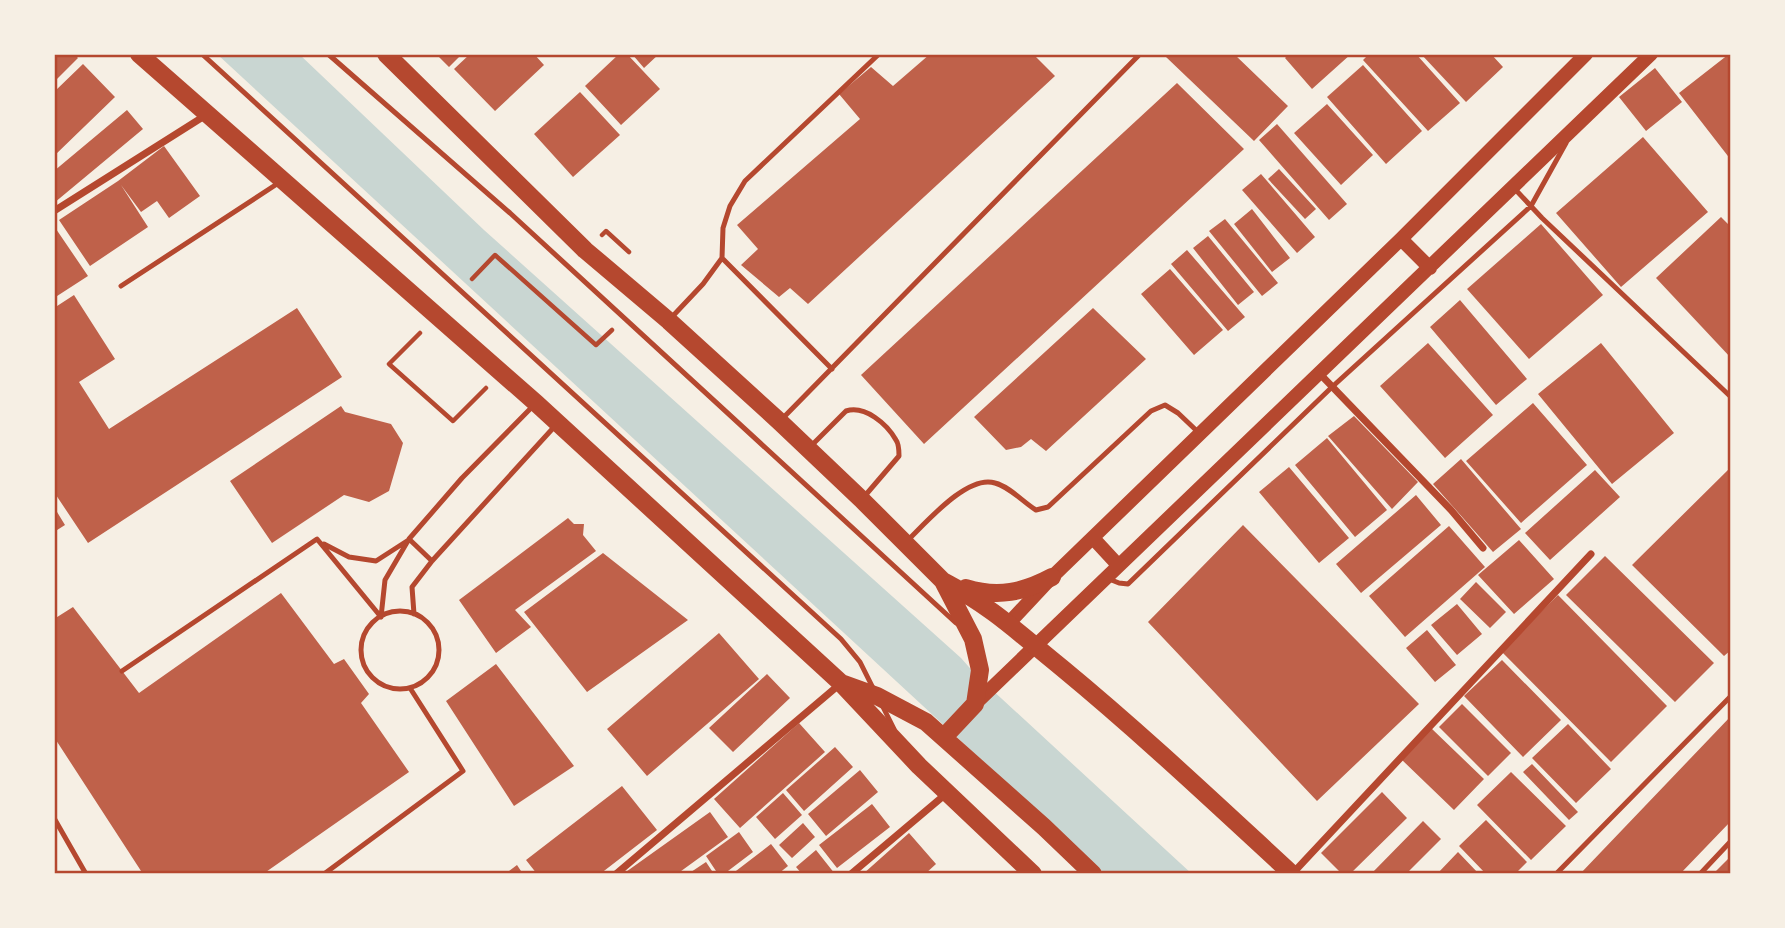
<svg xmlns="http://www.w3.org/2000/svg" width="1785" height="928" font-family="'Work Sans',sans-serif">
<rect width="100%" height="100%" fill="#f6efe4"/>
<path fill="#c9d6d2" d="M217,54H299L484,230L961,658L976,675L1192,874H1105Z"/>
<path fill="#bf614a" d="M54,54H74L78,58L54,82Z
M436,54H462L449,67Z
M470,54H534L544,65L495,111L454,69Z
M619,54H627L660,89L621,125L585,86Z
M632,54H659L644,68Z
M930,54H1033L1055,76L808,304L790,288L779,297L741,265L758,249L737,225L860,119L839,94L871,67L893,86Z
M1169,54H1234L1288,106L1254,141L1166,57Z
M1289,54H1351L1312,89L1285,58Z
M1369,54H1416L1460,103L1428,131L1363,60Z
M1421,54H1491L1503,67L1466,102Z
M1729,54H1731V160L1679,93Z
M83,64L115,97L54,156V92Z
M1363,65L1422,131L1386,164L1327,97Z
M1655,68L1682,102L1646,131L1619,97Z
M1177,83L1244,149L924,444L861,375Z
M580,92L620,135L573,177L534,134Z
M1327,104L1373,155L1341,185L1294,133Z
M127,110L143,129L54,203V171Z
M1277,124L1347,204L1329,220L1259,140Z
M1643,137L1708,212L1621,287L1556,213Z
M164,146L200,196L169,218L157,201L141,212L121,185L148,227L90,266L59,220L118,181Z
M1279,169L1316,209L1305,219L1268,179Z
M1261,174L1315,237L1297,253L1242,190Z
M1252,209L1290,258L1272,272L1234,224Z
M1721,217L1731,227V358L1656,278Z
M1225,219L1278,283L1262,296L1209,231Z
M1541,224L1603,295L1529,359L1467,289Z
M54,226L88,276L54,298Z
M1208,236L1254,292L1238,305L1193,248Z
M1187,250L1245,317L1228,331L1171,264Z
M1170,269L1223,330L1194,355L1141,294Z
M74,295L115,359L79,382L109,429L297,308L342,377L88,543L54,492V308Z
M1460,300L1527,379L1496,405L1430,327Z
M1093,308L1146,359L1046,451L1031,439L1021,447L1006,450L974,417Z
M1428,343L1493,415L1445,458L1380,386Z
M1601,343L1674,433L1612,484L1538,394Z
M1533,403L1587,465L1521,523L1466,461Z
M341,406L345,412L391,424L403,443L389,491L369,502L344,495L272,543L230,481Z
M1354,416L1418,482L1392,509L1328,436Z
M1327,438L1387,510L1355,537L1295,465Z
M1461,459L1521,529L1493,552L1433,484Z
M1289,467L1349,538L1319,563L1259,492Z
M1731,467V650L1724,656L1632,565Z
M1595,470L1620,497L1550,560L1525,533Z
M1416,495L1441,525L1361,593L1336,564Z
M54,507L65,525L54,532Z
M568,518L574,524H584L583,535L596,551L515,610L531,627L496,653L459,600Z
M1243,525L1419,704L1317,801L1148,622Z
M1449,526L1485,567L1405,637L1369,596Z
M1519,540L1554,579L1514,614L1478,575Z
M603,553L688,620L587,692L524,612Z
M1605,556L1714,663L1675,702L1566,595Z
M1476,582L1506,612L1490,628L1460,599Z
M281,593L334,664L344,659L369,694L361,703L409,772L263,874H143L54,737V619L73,607L139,693Z
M1558,595L1667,706L1611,762L1501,651Z
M1457,604L1482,634L1457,655L1431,625Z
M1427,630L1456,665L1435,682L1406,648Z
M719,633L759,679L647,776L607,729Z
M1502,660L1561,720L1523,757L1464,696Z
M496,664L574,766L514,806L446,701Z
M767,674L790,698L733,752L709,728Z
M1462,704L1511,753L1488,776L1439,727Z
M1731,716V821L1680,874H1580Z
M799,723L825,752L740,828L714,799Z
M1568,724L1611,769L1576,803L1532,758Z
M1431,728L1484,779L1454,810L1401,759Z
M835,747L853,767L804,811L786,790Z
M1532,764L1578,812L1569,820L1523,772Z
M860,770L878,792L826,836L808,814Z
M1511,772L1566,826L1531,860L1477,805Z
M622,786L657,830L600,874H537L526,860Z
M1382,792L1407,818L1350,874H1342L1321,853Z
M783,793L802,815L775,839L756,817Z
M872,804L890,827L837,868L819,845Z
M710,812L728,837L677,874H623Z
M1486,820L1527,862L1515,874H1486L1459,846Z
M1423,821L1441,839L1406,874H1371Z
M803,823L815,837L792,858L779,845Z
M739,832L753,852L724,874H718L706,856Z
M909,833L936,864L925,874H863Z
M771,844L788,866L778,874H732Z
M816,850L835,874H802L796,867Z
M1458,852L1479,874H1437Z
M1731,856V874H1713Z
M706,862L714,874H688Z
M517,865L523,874H505Z"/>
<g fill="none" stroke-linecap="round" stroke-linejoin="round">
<path stroke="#b5482f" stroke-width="4.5" d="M602,235L606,231L629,252
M472,279L495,255L596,345L612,330
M420,333L389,364L453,421L486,388"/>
<path stroke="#b5482f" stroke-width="5" d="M202,54L841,639L860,662L873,688
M328,54L510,213L956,623
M1513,187L1542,218L1731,397
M722,258L832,369
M121,286L280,182
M670,319L703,284L722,258L723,228L730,206L745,181L879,54
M782,419L1140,54
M810,447L846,411C865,405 887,424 896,440C899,444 899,451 899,456L863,498
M409,539L432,561
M906,542C925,524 967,474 995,483C1010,487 1023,502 1036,510L1048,507L1151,411L1165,405L1178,413L1198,432
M324,544L349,557L376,561L407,541
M1109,579L1119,583L1128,584L1332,387L1531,206L1566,143
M361 650a39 39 0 1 1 78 0a39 39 0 1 1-78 0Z
M414,614L412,587L432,561L555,426
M381,617L385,580L409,539L462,478L533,406
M122,671L317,539L381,617
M881,703L894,729
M54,818L86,874
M324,874L463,771L410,688
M1556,874L1731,696
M1700,874L1731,841"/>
<path stroke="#b5482f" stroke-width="7" d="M54,211L206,115
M1320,374L1451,510L1483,548
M1293,873L1591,554
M616,874L840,684
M851,874L947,793"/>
<path stroke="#b5482f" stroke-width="14" d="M1401,239L1430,268
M1093,538L1118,565
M1009,623L1052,577L1401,239L1586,54
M975,704L1651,54"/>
<path stroke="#b5482f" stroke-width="18" d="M139,54L536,403L841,683L919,766L1033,874
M386,54L585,250L669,321L780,422L861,499L943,581L973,639L980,670L975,704L944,737
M943,581C991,606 1021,635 1062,668C1142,734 1216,804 1292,874
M966,588C998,598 1024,592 1052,577
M841,683L877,696L926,722L1044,827L1093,874"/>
</g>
<rect width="1785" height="928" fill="none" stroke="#f6efe4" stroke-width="112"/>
<rect x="56" y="56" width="1673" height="816" fill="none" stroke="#b5482f" stroke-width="2.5"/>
</svg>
